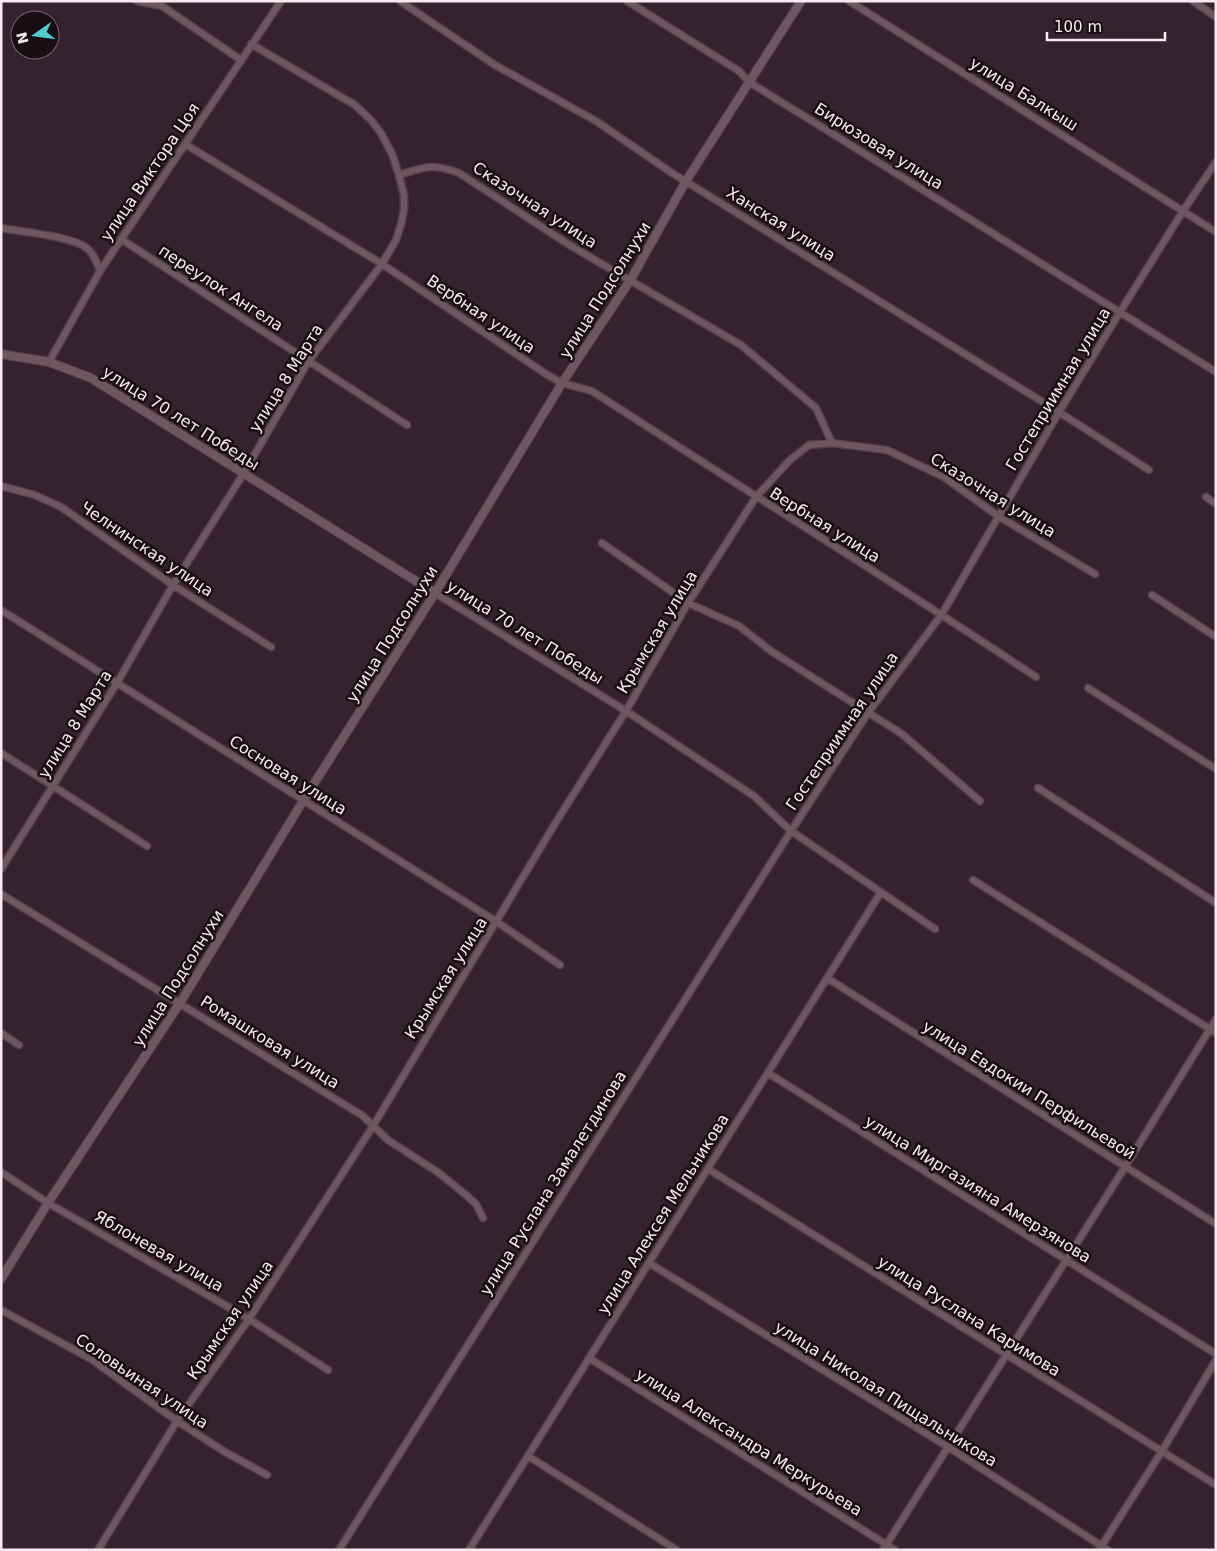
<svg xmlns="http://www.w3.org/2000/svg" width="1217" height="1551" font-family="'DejaVu Sans',sans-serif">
<rect width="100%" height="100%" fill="#36222c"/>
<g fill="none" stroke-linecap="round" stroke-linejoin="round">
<g stroke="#524049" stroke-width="9">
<path id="minor" d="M137,1L162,6L241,60
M400,1L495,65L596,121L672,173L1059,412L1149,470
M627,1L739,71L749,82L1216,372
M849,1L1216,232
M1193,1L1216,17
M185,144L382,264L546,374L562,383L592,391C740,487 889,579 1036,677
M399,175C425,167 432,163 459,173L571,246L741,345L816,408L832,443
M1,228C21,232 76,236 89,250C95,256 97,263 100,271
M121,239L407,425
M49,362L100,271L281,1
M1,486L35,495L61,507L173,585L271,647
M1206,497L1216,504
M602,543L688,603L739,626L771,651L902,734L980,801
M435,593L626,711L754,796L791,831L935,929
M1152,595L1216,637
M1,610L497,922L560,965
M1088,688L1216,769
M1,753L147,846
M1038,788L1216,903
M1,869L117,683L173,585L244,473L308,362L382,264L396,240L401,224L404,210V195L399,175L392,154L381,133L370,119L355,105L251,44
M973,880L1216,1033
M1,894L363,1116L388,1140L439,1173L466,1195L476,1204L483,1218
M827,978L1216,1224
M1,1033L19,1045
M768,1073L1216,1354
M708,1169L1216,1485
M1,1172L48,1203L249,1319L328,1370
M649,1263L948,1447L1108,1550
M1,1310L91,1359L177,1421L225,1452L267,1475
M589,1358L895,1550
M528,1456L677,1550
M98,1550L177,1421L249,1319L373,1126L556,822L626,711L688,603L756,497L790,460L809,445L832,443L887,450L944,477L998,516L1095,574
M339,1550L791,831L868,713L942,614L1059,412L1120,312L1183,211L1216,162
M469,1550L881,892
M883,1550L1125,1167L1216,1019
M1099,1550L1162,1451L1216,1360"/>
</g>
<g stroke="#524049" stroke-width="10">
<path id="tertiary" d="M1,354L49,362L91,378L435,593
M1,1279L48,1203L180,1003L303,801L435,593L562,383L631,279L686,181L801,1"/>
</g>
<use href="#minor" stroke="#6f5762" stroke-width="6"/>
<use href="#tertiary" stroke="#6f5762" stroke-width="8"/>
</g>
<g text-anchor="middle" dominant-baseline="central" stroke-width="5" stroke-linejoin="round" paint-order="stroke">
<g font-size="16" fill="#f8e9f0" stroke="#180e13">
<text transform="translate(1024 94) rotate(32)">улица Балкыш</text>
<text transform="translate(879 146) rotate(32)">Бирюзовая улица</text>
<text transform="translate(150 172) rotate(-56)">улица Виктора Цоя</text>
<text transform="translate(535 205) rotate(33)">Сказочная улица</text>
<text transform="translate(781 224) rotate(32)">Ханская улица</text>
<text transform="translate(221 288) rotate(33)">переулок Ангела</text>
<text transform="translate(605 290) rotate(-58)">улица Подсолнухи</text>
<text transform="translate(481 314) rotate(34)">Вербная улица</text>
<text transform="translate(286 378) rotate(-58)">улица 8 Марта</text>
<text transform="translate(1058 389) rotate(-59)">Гостеприимная улица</text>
<text transform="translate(181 418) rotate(32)">улица 70 лет Победы</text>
<text transform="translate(993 495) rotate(32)">Сказочная улица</text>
<text transform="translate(825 525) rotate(32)">Вербная улица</text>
<text transform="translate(147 549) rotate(34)">Челнинская улица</text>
<text transform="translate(525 632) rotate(32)">улица 70 лет Победы</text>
<text transform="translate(657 632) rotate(-59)">Крымская улица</text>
<text transform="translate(392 634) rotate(-58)">улица Подсолнухи</text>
<text transform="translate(75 724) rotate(-58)">улица 8 Марта</text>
<text transform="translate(842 731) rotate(-56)">Гостеприимная улица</text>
<text transform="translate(288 775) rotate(32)">Сосновая улица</text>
<text transform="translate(178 978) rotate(-58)">улица Подсолнухи</text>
<text transform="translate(446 978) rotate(-58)">Крымская улица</text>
<text transform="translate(270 1042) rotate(32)">Ромашковая улица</text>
<text transform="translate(1029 1090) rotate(32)">улица Евдокии Перфильевой</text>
<text transform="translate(553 1183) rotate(-58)">улица Руслана Замалетдинова</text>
<text transform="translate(978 1189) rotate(32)">улица Миргазияна Амерзянова</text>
<text transform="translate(663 1214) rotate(-58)">улица Алексея Мельникова</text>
<text transform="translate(159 1251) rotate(30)">Яблоневая улица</text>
<text transform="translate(969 1316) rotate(32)">улица Руслана Каримова</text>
<text transform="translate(230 1320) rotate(-56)">Крымская улица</text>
<text transform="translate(142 1381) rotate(34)">Соловьиная улица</text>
<text transform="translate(886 1394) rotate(32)">улица Николая Пищальникова</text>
<text transform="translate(749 1442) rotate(32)">улица Александра Меркурьева</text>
</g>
</g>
<rect width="1217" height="1551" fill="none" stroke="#f8e9f0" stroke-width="5"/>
<g transform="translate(35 35) rotate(256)"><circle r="24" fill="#180e13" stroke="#72666b"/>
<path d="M0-4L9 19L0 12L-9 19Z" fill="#51ccd2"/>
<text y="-8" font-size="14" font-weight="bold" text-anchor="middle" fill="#f8e9f0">N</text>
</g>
<path d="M1047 32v8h118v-8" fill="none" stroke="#f8e9f0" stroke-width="2.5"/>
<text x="1054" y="32" font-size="15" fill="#f8e9f0" stroke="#180e13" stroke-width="4" paint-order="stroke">100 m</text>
</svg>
